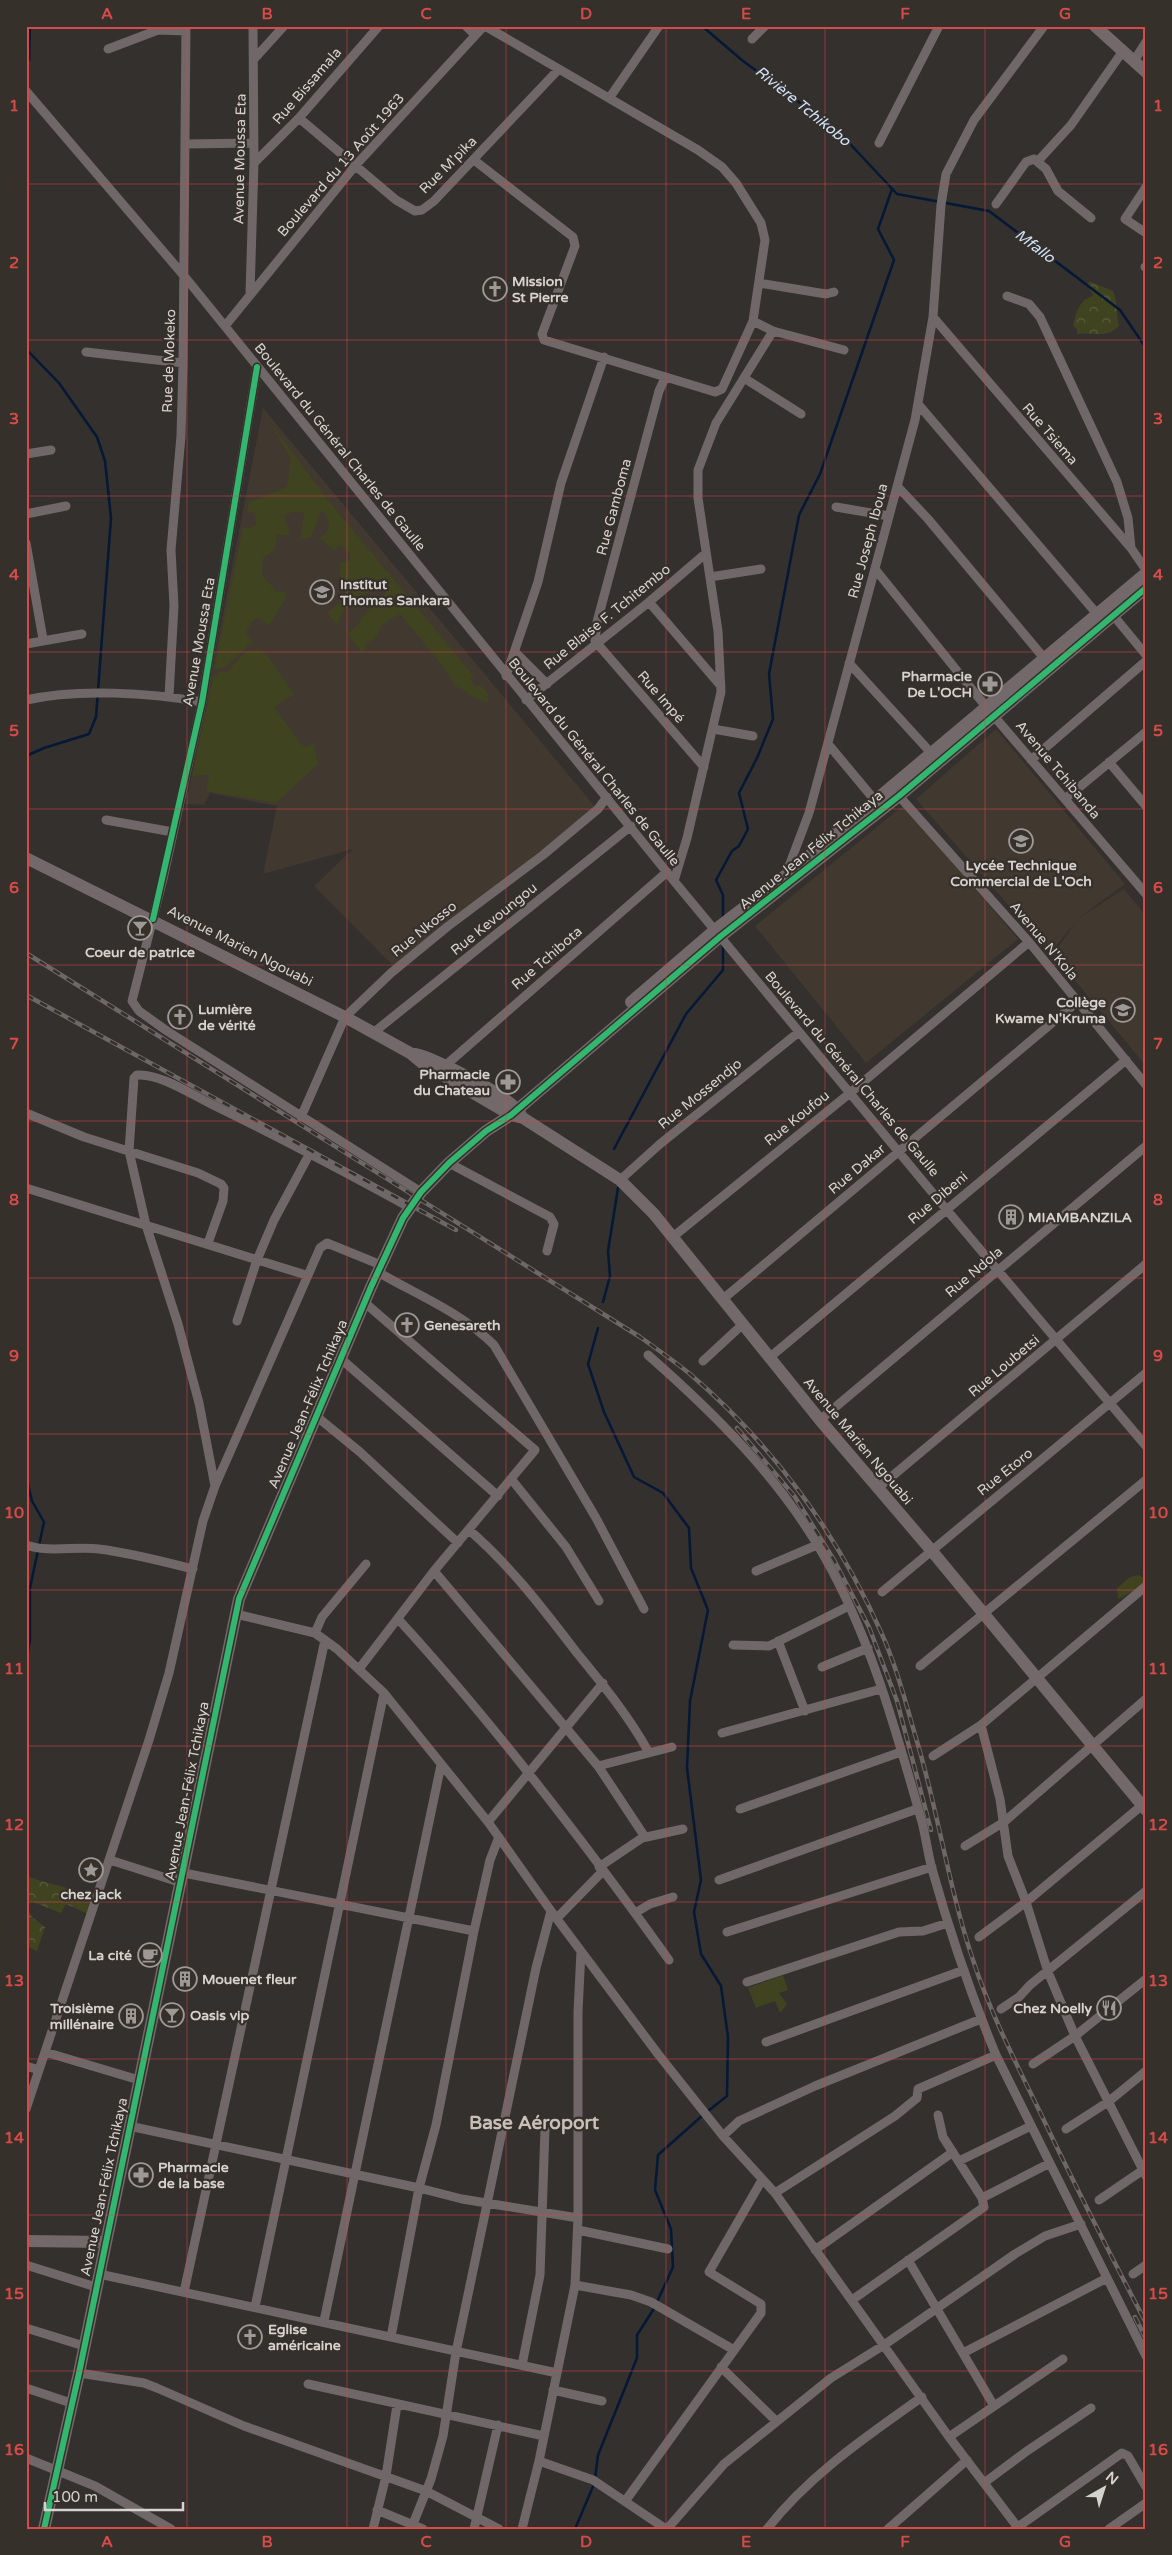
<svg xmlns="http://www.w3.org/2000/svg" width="1172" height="2555" font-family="'Varela Round',sans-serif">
<defs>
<pattern id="forest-crowns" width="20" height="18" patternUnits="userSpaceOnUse" patternTransform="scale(1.25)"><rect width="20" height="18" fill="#3f4320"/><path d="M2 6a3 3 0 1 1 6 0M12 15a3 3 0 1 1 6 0" fill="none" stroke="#5a5d3f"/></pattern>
</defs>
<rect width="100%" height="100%" fill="#33302e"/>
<path fill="#41382f" d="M263,408L597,809L395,968L314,886L353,849L263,874L277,806L210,793L204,805L186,804Z
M996,729L1125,884L1079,918L1124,889L1146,916V1066L1053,954L1076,922L1050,953L916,799Z
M904,805L1018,939L866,1063L755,926Z"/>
<path fill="#3f4320" d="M269,421L327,499L474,676L470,679L476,687L481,685L489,695L487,697L490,703L475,698L455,685L444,668L400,614L382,625L377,636L367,644L363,654L347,634C354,629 358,624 363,617C373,604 385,600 389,583L384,581L374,586L370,592L352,597V606L344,609L337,625L327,613L345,598L340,573V563L349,560L350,553L340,545L334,550L319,538L327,532L329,523L325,514L321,511L311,537L300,540L304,513L293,512L284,516L290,533L286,536L277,534L275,550L263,558L262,574L276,591L286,592L285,600L269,626L261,619L257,618L251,623L246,633L253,641L224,668L214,670L243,527L249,528L256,525L255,513L247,512L249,502L287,487L291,459Z
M260,649L267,655L294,694L274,707L300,743L305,747L314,743L318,764L276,803L206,791L209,775L192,776L213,678L221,671L227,672L245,652Z
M1139,1575L1145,1579V1585L1118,1599L1117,1588L1130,1577Z
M783,1975L788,1990L779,1993L787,2004L780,2013L775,2001L756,2008L748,1988Z"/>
<path fill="url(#forest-crowns)" d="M1091,282L1113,291C1118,303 1116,313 1119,326C1106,339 1094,332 1077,334V329L1073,326C1076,313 1079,300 1093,296L1087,283Z
M26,1868L29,1877C51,1885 74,1888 96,1898L90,1915L66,1904L61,1913L33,1902H26Z
M26,1905L32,1917L45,1927L37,1951L26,1946Z"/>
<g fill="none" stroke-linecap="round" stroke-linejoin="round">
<path stroke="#051835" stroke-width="2.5" d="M702,26L743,61L837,130L897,194L989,211L1120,310L1146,348
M29,60L30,26
M26,349L59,383L97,437L105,461L111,518L96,717L89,734L44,748L26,756
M723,919V895L716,880L732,851L739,846L748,829L739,793L757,758L773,719L769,674L799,515L820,474L894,260L878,229L892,189
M614,1149L686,1014L723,970V944
M603,1302L610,1276L608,1251L618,1188
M598,1328L588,1364L604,1412L634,1477L663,1493L689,1528L691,1568L708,1610L690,1701L687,1768L701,1880L694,1912L701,1954L721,1986L728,2037L727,2096L708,2111
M26,1476L32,1501L44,1522L30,1588V1640L26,1662
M657,2302L673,2267L671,2229L655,2190L658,2155L703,2115
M595,2479L598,2455L637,2358V2335L655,2307
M575,2529L594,2484"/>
<path stroke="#706768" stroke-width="9" d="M466,26L475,35
M752,39L765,26
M108,49L158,30L186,31
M255,58L284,26
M1134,61L1146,42
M26,91L185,277L674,881L946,1209L1146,1446
M610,97L659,26
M299,118L396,200L415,211L422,210L434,201L558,70
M879,143L939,26
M186,144L253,143
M474,160L573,237L575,246L542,334L544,340L715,392L722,389L753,321L765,240L761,223L736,183L722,167L698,150L485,26
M1038,161L1071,125L1123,51
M254,163L299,118L379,26
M1146,187L1125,219L1146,233
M996,204L1026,162L1034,159L1046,169L1058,191L1091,218
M1145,267H1146
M759,283L826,294L834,292
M250,293L254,163L253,26
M1007,296L1029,304L1040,317L1117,482L1128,518L1131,548
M933,317L1131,548L1146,570
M753,321L773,331L844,350
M225,326L355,166L484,26
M86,352L183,363
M257,367L202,702L163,879L132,1001L139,1011L167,1031L421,1192
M665,378L659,391L597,622L595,641L704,767
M744,378L801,414
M918,404L1097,614
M26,454L51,450
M898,487L928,519L1044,658
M836,507L889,516
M26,514L66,506
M26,543L43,639
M875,569L987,708L1146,894
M710,577L761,569
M649,602L721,686
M1113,615L1146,655
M26,644L82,634
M515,652L547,684
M849,663L932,754
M506,676L538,582L561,483L604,357
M169,696L174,606L171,550L181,436L183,363L186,26
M26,700C78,688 150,693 202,702
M526,700L649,602L705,554
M713,729L753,736
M828,744L878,804
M1031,760L1146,661
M1109,762L1146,806
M899,796L1029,942L1146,1085
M1065,799L1146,732
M106,820L173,832
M786,874L809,813L915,420L933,317L941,205L946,174L974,120L1044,26
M674,881L687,838L721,692L718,631L698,498V470L716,423L773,331
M373,1033L631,826
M446,1065L667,872
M26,1113L84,1137L198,1173L221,1184L224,1188L223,1201L208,1243
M301,1117L345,1017L391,973L447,927L543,855L598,809L607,797
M449,1163L550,1217L554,1224L547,1251
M620,1180L660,1144L799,1032
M26,1188L306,1275
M674,1236L850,1093L1029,942
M378,1272C417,1295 461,1312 494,1345L596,1518L644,1609
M723,1299L1077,1002
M237,1321L257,1260L274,1220L310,1153
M648,1355C715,1414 779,1477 824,1556C871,1638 896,1731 922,1822C926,1838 928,1854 932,1869C950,1933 971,1995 996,2055L1146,2356
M340,1358L498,1496
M769,1358L1126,1060
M703,1361L743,1324
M316,1416L360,1452L458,1543
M820,1420L1146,1146
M512,1480L566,1547L599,1601
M215,1486L199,1403L178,1324L146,1225L129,1151L134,1078L137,1075C160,1073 194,1096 215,1106C281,1138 345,1172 409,1207
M878,1488L1146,1264
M469,1530C510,1565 544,1610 577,1653C603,1685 628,1715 648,1751
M26,1545C49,1553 75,1546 99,1549C131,1553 161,1561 193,1569
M434,1571L598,1766L645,1837
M756,1571L817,1545
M882,1592L1146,1373
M236,1614L315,1633L337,1649L384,1693L488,1822L551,1911L658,2054L723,2136L775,2193L949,2437L1019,2529
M399,1620C496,1726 585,1843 669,1960
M315,1633L322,1617L366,1564
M778,1641L805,1711
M733,1645L769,1646L849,1606
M920,1666L1146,1480
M822,1667L868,1648
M359,1669L434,1571L535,1450L364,1302
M981,1725L1000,1799L1008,1856L1026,1902L1048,1972L1075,2036L1146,2176
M722,1733L881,1689
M933,1756L981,1725L1146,1586
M598,1766L672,1747
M740,1809L901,1752
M488,1822L603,1683
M965,1846L1004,1822L1146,1699
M110,1860L182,1883
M599,1867L642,1838L683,1829
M184,1873L474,1931
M719,1880L917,1809
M635,1913L650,1904L673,1897
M557,1918L602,1872
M727,1932L932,1867
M979,1937L1026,1902L1146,1802
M747,1982L899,1932L923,1931L948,1923
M1001,2009L1019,1997L1030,1985L1146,1891
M766,2042L964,1970
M45,2052L139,2080
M1033,2064L1075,2036L1146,1979
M26,2066L39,2070
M26,2109L149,1740L169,1673L203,1521L215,1486L320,1248L327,1243L381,1265
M129,2126L419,2188L462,2199L578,2218
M1066,2129L1108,2102L1146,2071
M723,2136L739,2121L815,2086L981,2019
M959,2161L1031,2126
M775,2193L895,2116L917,2098L918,2089L996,2055
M982,2198L1050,2163
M1099,2200L1146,2168
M578,2230L668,2249
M815,2250L953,2152
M908,2260L994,2406
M26,2265L96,2287
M99,2274L557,2373
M1133,2274L1146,2265
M575,2285L631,2295L651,2302L734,2350
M184,2292L325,1640
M852,2300L984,2207L982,2198L943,2137L938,2115
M255,2307L384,1693
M324,2321L441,1765
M26,2328L84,2346
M391,2337L419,2188L436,2125L474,1931L490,1860L499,1837
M963,2353L1107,2278
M522,2365L540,2275L545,2129
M721,2367L776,2421
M79,2373L144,2383L157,2388L244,2426L426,2491L499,2529
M308,2384L544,2436
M26,2388L71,2403
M553,2390L602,2401
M949,2437L1063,2359
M26,2458L95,2486L171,2529
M539,2461L593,2480L666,2529
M984,2483L1027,2451L1091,2408
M626,2500L761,2313V2304L709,2272L762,2180
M377,2510L423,2529
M413,2524L431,2479L443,2436L456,2352L487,2204L536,1968L551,1911
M373,2529L386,2476L397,2405
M474,2529L498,2425
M522,2529L539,2461L575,2285L578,2218V2012L581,1951
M667,2529L724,2464L831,2378L884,2345L1015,2254L1045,2236L1081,2224
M767,2529C809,2475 867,2436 922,2397
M888,2529L967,2460
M1015,2529L1122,2453L1128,2456L1146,2487
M1109,2529L1146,2503"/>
<path stroke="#73696a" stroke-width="12" d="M1095,26L1146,72
M26,858L345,1017L410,1053L422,1063L511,1115L523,1118L620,1180L654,1214L820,1420L931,1550L1146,1810
M631,1002L716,929L785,876L1146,573
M415,1054C435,1058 513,1097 521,1115
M26,2241L105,2242
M44,2529L79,2373L239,1599L371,1287L403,1218L421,1192L449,1163L486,1131L511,1115L721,936L899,796L1146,588"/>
<g stroke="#6d6767" stroke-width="4.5">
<path id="rail" d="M26,953L640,1337C657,1349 674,1361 690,1374C772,1444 837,1533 881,1632C897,1667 907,1708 918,1745C939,1816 949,1889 973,1960C990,2012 1015,2061 1039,2110C1073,2182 1109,2252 1146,2323
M26,995L456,1230
M737,1428L795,1497L834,1560L869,1627L897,1701L931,1830
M1135,2317L1146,2339"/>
</g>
<use href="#rail" stroke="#36302b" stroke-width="2.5" stroke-dasharray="8" stroke-linecap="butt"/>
<g stroke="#36302b" stroke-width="9">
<path id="cycleway" d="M153,919L202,702L257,367
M44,2529L79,2373L239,1599L371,1287L403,1218L421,1192L449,1163L486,1131L511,1115L721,936L899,796L1146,588"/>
</g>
<use href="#cycleway" stroke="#33b770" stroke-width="6"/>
</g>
<path fill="none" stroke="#d64a49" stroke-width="1" stroke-opacity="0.55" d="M187,26V2529M347,26V2529M506,26V2529M666,26V2529M825,26V2529M985,26V2529M26,184H1146M26,340H1146M26,496H1146M26,652H1146M26,809H1146M26,965H1146M26,1121H1146M26,1278H1146M26,1434H1146M26,1590H1146M26,1746H1146M26,1902H1146M26,2059H1146M26,2215H1146M26,2371H1146"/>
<defs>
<g id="church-ring" transform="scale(1.25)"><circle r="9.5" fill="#36302b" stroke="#9d9997" stroke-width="1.5"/><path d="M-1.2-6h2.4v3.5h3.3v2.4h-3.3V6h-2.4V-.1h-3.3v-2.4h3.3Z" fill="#9d9997"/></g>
<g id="school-ring" transform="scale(1.25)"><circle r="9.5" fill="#36302b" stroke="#9d9997" stroke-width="1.5"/><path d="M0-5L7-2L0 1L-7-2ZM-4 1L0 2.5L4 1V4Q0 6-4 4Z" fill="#9d9997"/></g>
<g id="pharmacy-ring" transform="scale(1.25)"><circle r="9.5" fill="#36302b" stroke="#9d9997" stroke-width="1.5"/><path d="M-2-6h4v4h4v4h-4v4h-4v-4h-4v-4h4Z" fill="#9d9997"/></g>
<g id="bar-ring" transform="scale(1.25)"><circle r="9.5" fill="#36302b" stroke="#9d9997" stroke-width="1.5"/><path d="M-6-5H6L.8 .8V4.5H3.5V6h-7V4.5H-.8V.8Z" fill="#9d9997"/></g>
<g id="building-ring" transform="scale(1.25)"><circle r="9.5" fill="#36302b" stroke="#9d9997" stroke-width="1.5"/><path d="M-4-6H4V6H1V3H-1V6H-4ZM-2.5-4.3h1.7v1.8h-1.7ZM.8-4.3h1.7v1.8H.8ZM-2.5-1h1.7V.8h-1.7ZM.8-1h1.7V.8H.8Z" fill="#9d9997"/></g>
<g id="sight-ring" transform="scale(1.25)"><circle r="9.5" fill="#36302b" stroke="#9d9997" stroke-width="1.5"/><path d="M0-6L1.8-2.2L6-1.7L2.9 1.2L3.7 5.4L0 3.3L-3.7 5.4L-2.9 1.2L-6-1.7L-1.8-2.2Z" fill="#9d9997"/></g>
<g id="cafe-ring" transform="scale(1.25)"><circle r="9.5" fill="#36302b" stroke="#9d9997" stroke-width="1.5"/><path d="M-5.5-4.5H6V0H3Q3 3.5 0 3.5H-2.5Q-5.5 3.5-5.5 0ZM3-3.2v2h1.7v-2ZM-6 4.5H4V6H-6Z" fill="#9d9997"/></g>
<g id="restaurant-ring" transform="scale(1.25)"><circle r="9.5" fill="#36302b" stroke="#9d9997" stroke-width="1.5"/><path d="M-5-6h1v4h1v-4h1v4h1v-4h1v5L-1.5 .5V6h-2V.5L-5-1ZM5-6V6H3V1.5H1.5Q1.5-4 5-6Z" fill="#9d9997"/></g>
</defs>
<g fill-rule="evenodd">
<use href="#church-ring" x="495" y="289"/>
<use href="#school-ring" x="322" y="592"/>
<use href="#pharmacy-ring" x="990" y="684"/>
<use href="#school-ring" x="1021" y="841"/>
<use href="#bar-ring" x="140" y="928"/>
<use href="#school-ring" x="1123" y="1010"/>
<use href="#church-ring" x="180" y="1017"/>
<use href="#pharmacy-ring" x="508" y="1082"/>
<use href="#building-ring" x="1011" y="1217"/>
<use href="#church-ring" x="407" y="1325"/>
<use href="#sight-ring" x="91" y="1870"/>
<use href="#cafe-ring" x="150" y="1955"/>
<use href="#building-ring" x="185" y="1979"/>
<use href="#restaurant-ring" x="1109" y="2008"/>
<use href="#bar-ring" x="172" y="2015"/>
<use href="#building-ring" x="131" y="2016"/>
<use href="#pharmacy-ring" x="141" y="2175"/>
<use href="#church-ring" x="250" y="2337"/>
</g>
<g text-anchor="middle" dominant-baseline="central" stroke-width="4.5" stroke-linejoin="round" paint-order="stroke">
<g font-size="14" fill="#d6d2cf" stroke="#36302b">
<text transform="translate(307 86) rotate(-49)">Rue Bissamala</text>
<text transform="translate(240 159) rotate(-89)">Avenue Moussa Eta</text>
<text transform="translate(341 165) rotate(-49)">Boulevard du 13 Août 1963</text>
<text transform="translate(448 165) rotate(-45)">Rue M'pika</text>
<text transform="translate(169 361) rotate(-88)">Rue de Mokeko</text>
<text transform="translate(1050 434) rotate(49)">Rue Tsiema</text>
<text transform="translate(340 447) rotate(51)">Boulevard du Général Charles de Gaulle</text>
<text transform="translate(614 507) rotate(-75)">Rue Gamboma</text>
<text transform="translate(868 541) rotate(-75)">Rue Joseph Iboua</text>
<text transform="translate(607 617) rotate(-39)">Rue Blaise F. Tchitembo</text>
<text transform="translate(199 642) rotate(-80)">Avenue Moussa Eta</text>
<text transform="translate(661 697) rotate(49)">Rue Impé</text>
<text transform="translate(594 762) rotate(51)">Boulevard du Général Charles de Gaulle</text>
<text transform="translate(1058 770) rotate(50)">Avenue Tchibanda</text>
<text transform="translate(811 850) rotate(-39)">Avenue Jean Félix Tchikaya</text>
<text transform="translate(494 919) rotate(-39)">Rue Kevoungou</text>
<text transform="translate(424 929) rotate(-39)">Rue Nkosso</text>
<text transform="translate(1044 941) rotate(50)">Avenue N'Kola</text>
<text transform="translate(240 946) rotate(27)">Avenue Marien Ngouabi</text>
<text transform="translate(547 958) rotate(-41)">Rue Tchibota</text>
<text transform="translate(852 1074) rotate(50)">Boulevard du Général Charles de Gaulle</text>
<text transform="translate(700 1094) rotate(-39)">Rue Mossendjo</text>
<text transform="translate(797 1118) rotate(-39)">Rue Koufou</text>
<text transform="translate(857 1169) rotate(-40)">Rue Dakar</text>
<text transform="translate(938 1198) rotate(-40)">Rue Dibeni</text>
<text transform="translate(974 1272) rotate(-40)">Rue Ndola</text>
<text transform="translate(1004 1366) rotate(-40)">Rue Loubetsi</text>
<text transform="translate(308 1404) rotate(-67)">Avenue Jean-Félix Tchikaya</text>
<text transform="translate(858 1441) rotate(50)">Avenue Marien Ngouabi</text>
<text transform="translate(1005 1472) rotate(-39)">Rue Etoro</text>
<text transform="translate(187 1791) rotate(-79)">Avenue Jean-Félix Tchikaya</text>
<text transform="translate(104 2187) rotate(-78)">Avenue Jean-Félix Tchikaya</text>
</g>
<g font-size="14" font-weight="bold" fill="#d6d2cf" stroke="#36302b" text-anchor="start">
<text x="512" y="281">Mission<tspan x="512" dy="16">St Pierre</tspan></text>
<text x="340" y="584">Institut<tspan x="340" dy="16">Thomas Sankara</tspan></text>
<text x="972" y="676" text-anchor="end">Pharmacie<tspan x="972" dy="16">De L'OCH</tspan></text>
<text x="1021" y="865" text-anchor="middle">Lycée Technique<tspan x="1021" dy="16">Commercial de L'Och</tspan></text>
<text x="140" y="952" text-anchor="middle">Coeur de patrice</text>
<text x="1106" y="1002" text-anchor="end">Collège<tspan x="1106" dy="16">Kwame N'Kruma</tspan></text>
<text x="198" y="1009">Lumière<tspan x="198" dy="16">de vérité</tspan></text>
<text x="490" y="1074" text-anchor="end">Pharmacie<tspan x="490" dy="16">du Chateau</tspan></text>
<text x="1028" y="1217">MIAMBANZILA</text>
<text x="424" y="1325">Genesareth</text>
<text x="91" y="1894" text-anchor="middle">chez jack</text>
<text x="132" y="1955" text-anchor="end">La cité</text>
<text x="202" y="1979">Mouenet fleur</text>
<text x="114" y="2008" text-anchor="end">Troisième<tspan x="114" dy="16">millénaire</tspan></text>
<text x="1092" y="2008" text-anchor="end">Chez Noelly</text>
<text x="190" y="2015">Oasis vip</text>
<text x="158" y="2167">Pharmacie<tspan x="158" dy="16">de la base</tspan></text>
<text x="268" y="2329">Eglise<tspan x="268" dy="16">américaine</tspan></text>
</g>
<g font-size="15" font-style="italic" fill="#cee2fb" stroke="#36302b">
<text transform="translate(803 106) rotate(39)">Rivière Tchikobo</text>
<text transform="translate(1035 246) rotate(37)">Mfallo</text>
</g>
<g font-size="19" font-weight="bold" fill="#c7c0b9" stroke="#36302b">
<text x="534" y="2123">Base Aéroport</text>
</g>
</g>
<rect width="1172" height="2555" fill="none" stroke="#36302b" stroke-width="55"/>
<g transform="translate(1104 2488) rotate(39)" stroke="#36302b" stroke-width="4" paint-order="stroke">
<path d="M0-4L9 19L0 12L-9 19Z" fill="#d6d2cf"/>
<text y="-8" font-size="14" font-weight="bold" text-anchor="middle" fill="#d6d2cf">N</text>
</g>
<path d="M45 2502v8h138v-8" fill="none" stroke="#d6d2cf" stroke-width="2.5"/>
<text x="52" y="2502" font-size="15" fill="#d6d2cf" stroke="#36302b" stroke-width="4" paint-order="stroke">100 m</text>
<rect x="28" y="28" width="1116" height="2500" fill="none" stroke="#d64a49" stroke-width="2"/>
<g font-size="16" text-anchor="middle" font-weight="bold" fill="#d64a49">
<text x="107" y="19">A</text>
<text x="267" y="19">B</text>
<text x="426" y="19">C</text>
<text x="586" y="19">D</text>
<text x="746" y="19">E</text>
<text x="905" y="19">F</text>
<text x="1065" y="19">G</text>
<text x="14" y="111">1</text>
<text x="1158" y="111">1</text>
<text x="14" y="268">2</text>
<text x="1158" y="268">2</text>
<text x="14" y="424">3</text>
<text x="1158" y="424">3</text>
<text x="14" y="580">4</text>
<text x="1158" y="580">4</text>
<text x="14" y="736">5</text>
<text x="1158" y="736">5</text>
<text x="14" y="893">6</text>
<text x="1158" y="893">6</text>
<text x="14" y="1049">7</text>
<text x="1158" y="1049">7</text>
<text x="14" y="1205">8</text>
<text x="1158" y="1205">8</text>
<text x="14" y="1361">9</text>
<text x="1158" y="1361">9</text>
<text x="14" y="1518">10</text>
<text x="1158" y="1518">10</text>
<text x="14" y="1674">11</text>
<text x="1158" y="1674">11</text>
<text x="14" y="1830">12</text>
<text x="1158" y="1830">12</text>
<text x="14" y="1986">13</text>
<text x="1158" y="1986">13</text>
<text x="14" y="2143">14</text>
<text x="1158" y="2143">14</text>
<text x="14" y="2299">15</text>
<text x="1158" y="2299">15</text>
<text x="14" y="2455">16</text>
<text x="1158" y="2455">16</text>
<text x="107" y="2547">A</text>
<text x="267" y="2547">B</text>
<text x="426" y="2547">C</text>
<text x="586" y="2547">D</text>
<text x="746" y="2547">E</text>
<text x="905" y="2547">F</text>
<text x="1065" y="2547">G</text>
</g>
</svg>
